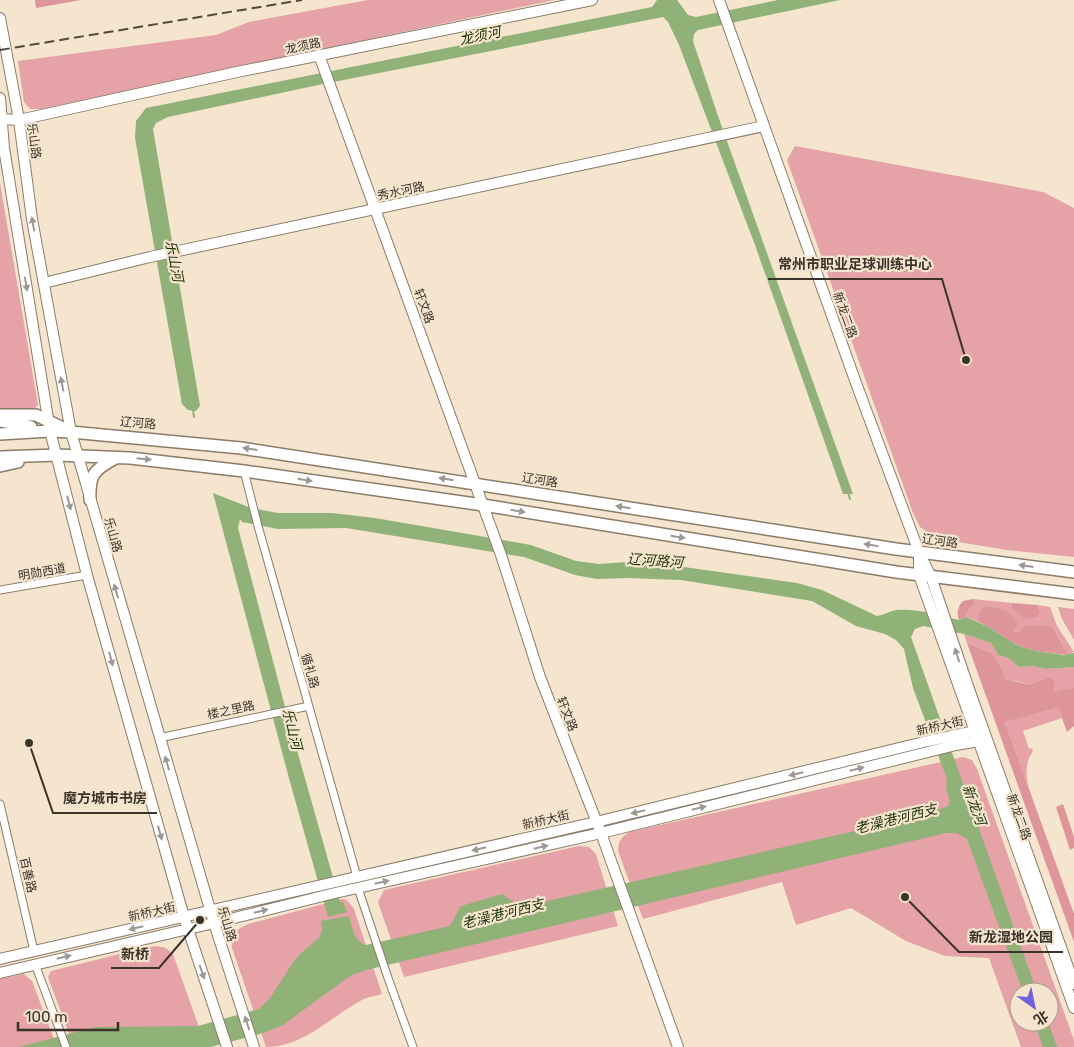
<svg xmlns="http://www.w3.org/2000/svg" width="1074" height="1047" font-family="Rubik,'Noto Sans SC',sans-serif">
<rect width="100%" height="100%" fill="#f5e4ce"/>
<path fill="#e5a2a7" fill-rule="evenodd" d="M368,0H554L41,109H30L24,102L18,61L216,35L249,22Z
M795,146L1043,192L1074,208V557L1007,550L946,540L929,533L920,527L913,513L787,160Z
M0,183L38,405L33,410H0Z
M973,599L1012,603V607L1040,611L1037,605L1050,607L1057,626L1074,652L1068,655L1052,626L1017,634L1006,610L985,605L977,614L979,622L966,617L969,609L976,603Z
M1058,607L1074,609V640L1062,619Z
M964,634L991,643L998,655L1008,658L1019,667L1033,666L1046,669L1074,667V689L1052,691L1050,677L1027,685C1019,680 1013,682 1005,679L1002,669L992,653L967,643Z
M1058,706L1062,718L1023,731L1029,749L1032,748L1033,751C1025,763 1026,772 1028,786L1005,722Z
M963,757L972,760L977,769L1074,1040V1047H1021L989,958L945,956L906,941L851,908L796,925L782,882L643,919L618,851C618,841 621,838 629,832ZM1019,992H1049V1022H1019Z
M579,846L589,847L596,854L618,926L404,977L378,902L384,890Z
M342,899L347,900L354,909L382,994C375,996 366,997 360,1001C330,1018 302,1047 266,1047L232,948C231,933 235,931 248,924Z
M157,946L166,948L173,954L206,1047H74L48,977L51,971L148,947Z
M24,974L32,981L57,1047H0V979Z"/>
<path fill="#dd959a" d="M35,0H81L36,8Z
M973,599L976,603L969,609L966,617L959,620C956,613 958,606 963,601Z
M1012,603L1037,605L1040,611L1037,617L1024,619L1012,607Z
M985,605L1006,610L1018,622L1015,631L1017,633L1025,626H1052L1068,655L1041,652L1018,646L989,627L979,622L977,614Z
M967,643L992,653L1002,669L1005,679C1013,682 1019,681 1027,685L1050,677L1055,683L1053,691L1074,688V726L1067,732L1058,707L1005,722L1074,914V942Z
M1063,804L1074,837V848L1070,850L1056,807Z"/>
<path fill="#90b279" d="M657,0H677L688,15L696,17L778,0H840L698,30L694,34L693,41L718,116L853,494H843L755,245L679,45L668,22L663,17L318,85L168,117L156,123L153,129L200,406L196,411L188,410L182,404L135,138L136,121L146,108L652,7Z
M213,493L251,508L278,513H332L375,518L531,545L576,561L599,564L641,561L797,583L822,590L877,616C884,615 890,611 896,610C917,608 938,615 959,620L966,617L989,627L1018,646L1041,652L1064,655L1074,653V667L1046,669L1033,666L1019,667L1008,658L998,655L991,643L964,634L923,626L915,629L911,637L1037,992H1023L967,839L956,833H946L366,970L350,976L283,1025L263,1033L211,1047H19L95,1027L198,1026L259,1009L270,998L292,964L300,954L319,938L322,930L321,921L349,916C353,928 353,941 366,945L450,926L461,906L502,894L521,907L925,815L948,806L950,801L946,789L947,779L913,688L904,649L896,640L885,634L856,626L812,601L681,580L627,578L597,579L575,575L524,557L346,528L278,529L242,522L240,519L238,528L289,722L340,902H343L347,912L328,917L290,782Z
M1034,1022H1048L1057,1047H1043Z"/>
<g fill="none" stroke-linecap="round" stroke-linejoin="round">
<path stroke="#90b279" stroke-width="2" d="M193,410L194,417
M848,492L850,499"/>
<g stroke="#8b7c69" stroke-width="9">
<path id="street" d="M244,471L258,526L357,877
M0,590L87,575
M159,738L309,706
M0,804L34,951
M358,888L388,978L413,1047
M35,964L66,1047"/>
</g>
<g stroke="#8b7c69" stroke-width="12">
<path id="secondary" d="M719,0L856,383L919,552L931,577L969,689L1074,984
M0,18L19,120L32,219L71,432L214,923L254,1047
M319,55L501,555L540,677L601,833L678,1047
M0,98L4,148L50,431L87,575L184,917L227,1047
M0,119L19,120L237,72L592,0
M44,283L150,257L764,126
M919,554V575L1074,1008
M0,959L596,822L928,741L975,731L985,734
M0,973L214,923L335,893L601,833L956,745L979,741L985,734"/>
</g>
<g stroke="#8b7c69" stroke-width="14">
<path id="primary" d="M0,415H36L65,429
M0,421L31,427
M0,434L50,431L71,432L241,448L896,549L1074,572
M0,457L57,455L130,458L244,471L483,505L896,572L1074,594
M0,466L18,462
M90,500C89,476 93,470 114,459"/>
</g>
<use href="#street" stroke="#fff" stroke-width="7"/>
<use href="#secondary" stroke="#fff" stroke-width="10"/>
<use href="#primary" stroke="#fff" stroke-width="11"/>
<path stroke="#514a3f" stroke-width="2" stroke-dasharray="10 5" stroke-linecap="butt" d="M0,50L302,0"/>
</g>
<defs><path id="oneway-solid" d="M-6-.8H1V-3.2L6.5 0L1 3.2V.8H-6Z" transform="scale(1.25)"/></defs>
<g fill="#9c9994">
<use href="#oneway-solid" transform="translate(33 224) rotate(-100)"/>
<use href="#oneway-solid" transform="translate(26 284) rotate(81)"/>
<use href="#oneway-solid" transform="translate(62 384) rotate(-101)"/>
<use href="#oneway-solid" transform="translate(250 449) rotate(-172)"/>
<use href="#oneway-solid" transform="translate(144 459) rotate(6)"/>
<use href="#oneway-solid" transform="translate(446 479) rotate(-171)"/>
<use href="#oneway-solid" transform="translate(305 480) rotate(9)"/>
<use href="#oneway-solid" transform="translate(69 503) rotate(76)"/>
<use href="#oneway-solid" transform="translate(623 507) rotate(-171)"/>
<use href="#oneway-solid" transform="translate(518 511) rotate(9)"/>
<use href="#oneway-solid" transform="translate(678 537) rotate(9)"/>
<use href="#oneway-solid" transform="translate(871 545) rotate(-171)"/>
<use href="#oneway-solid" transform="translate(1026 566) rotate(-172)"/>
<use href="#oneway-solid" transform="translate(116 591) rotate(-106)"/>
<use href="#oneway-solid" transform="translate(957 655) rotate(-108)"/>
<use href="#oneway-solid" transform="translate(111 659) rotate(75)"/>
<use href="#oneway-solid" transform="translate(167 763) rotate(-106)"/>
<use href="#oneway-solid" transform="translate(857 769) rotate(-14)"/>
<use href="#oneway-solid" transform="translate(796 774) rotate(167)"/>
<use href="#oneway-solid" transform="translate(699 808) rotate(-14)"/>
<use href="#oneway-solid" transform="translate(638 812) rotate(167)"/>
<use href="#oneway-solid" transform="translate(160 833) rotate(74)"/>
<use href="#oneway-solid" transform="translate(541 847) rotate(-13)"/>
<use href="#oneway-solid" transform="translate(479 849) rotate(167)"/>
<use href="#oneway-solid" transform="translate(382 882) rotate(-13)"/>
<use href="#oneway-solid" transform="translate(261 911) rotate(-14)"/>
<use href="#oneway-solid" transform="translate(136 928) rotate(167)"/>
<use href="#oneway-solid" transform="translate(64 957) rotate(-13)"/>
<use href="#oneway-solid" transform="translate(202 972) rotate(71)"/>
<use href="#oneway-solid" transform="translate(247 1023) rotate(-108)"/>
</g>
<g text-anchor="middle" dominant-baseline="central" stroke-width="4.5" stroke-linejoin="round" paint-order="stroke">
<g font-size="12" fill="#39332a" stroke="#f5e4ce">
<text transform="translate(303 46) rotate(-12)">龙须路</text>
<text transform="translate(34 141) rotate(82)">乐山路</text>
<text transform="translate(401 191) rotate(-12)">秀水河路</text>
<text transform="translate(424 306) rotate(70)">轩文路</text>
<text transform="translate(845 315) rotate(70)">新龙二路</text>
<text transform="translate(138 423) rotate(5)">辽河路</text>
<text transform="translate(540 480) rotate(9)">辽河路</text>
<text transform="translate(113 535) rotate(74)">乐山路</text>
<text transform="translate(940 541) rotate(8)">辽河路</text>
<text transform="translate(42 572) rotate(-10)">明勋西道</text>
<text transform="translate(310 671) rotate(74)">循礼路</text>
<text transform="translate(231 710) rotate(-12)">楼之里路</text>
<text transform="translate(567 714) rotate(69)">轩文路</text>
<text transform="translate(940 726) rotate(-13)">新桥大街</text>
<text transform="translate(1019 817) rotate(70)">新龙二路</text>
<text transform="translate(546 820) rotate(-13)">新桥大街</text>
<text transform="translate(28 875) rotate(77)">百善路</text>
<text transform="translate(152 912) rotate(-13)">新桥大街</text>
<text transform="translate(227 924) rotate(73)">乐山路</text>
</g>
<g font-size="14" font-style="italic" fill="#1d330a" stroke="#f5e4ce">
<text transform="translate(480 36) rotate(-12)">龙须河</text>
<text transform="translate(174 261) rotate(79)">乐山河</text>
<text transform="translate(655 561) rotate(4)">辽河路河</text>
<text transform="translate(292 729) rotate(76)">乐山河</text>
<text transform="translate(974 805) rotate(70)">新龙河</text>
<text transform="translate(896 819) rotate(-14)">老澡港河西支</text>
<text transform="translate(503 914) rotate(-14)">老澡港河西支</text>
</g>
</g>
<path fill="none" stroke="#39332a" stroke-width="2" d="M966 360L942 279H768M29 743L53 813H157M905 897L959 952H1063M200 920L159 968H111"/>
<g fill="#39332a" stroke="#f5e4ce" stroke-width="2">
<circle cx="966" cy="360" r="5"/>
<circle cx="29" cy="743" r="5"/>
<circle cx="905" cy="897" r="5"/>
<circle cx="200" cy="920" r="5"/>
</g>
<g font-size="14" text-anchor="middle" font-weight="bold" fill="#39332a" stroke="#f5e4ce" stroke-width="4.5" stroke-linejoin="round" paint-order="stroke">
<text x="855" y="269">常州市职业足球训练中心</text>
<text x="105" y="803">魔方城市书房</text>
<text x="1011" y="942">新龙湿地公园</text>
<text x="135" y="959">新桥</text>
</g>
<g transform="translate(1034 1007) rotate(147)"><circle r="24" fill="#f5e4ce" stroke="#aa9d8c"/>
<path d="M0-4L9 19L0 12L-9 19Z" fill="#7161dc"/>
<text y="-8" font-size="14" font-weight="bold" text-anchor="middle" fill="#39332a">北</text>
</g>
<path d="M18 1022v8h100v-8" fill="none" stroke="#39332a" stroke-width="2.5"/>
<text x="25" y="1022" font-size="15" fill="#39332a" stroke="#f5e4ce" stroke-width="4" paint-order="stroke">100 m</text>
</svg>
